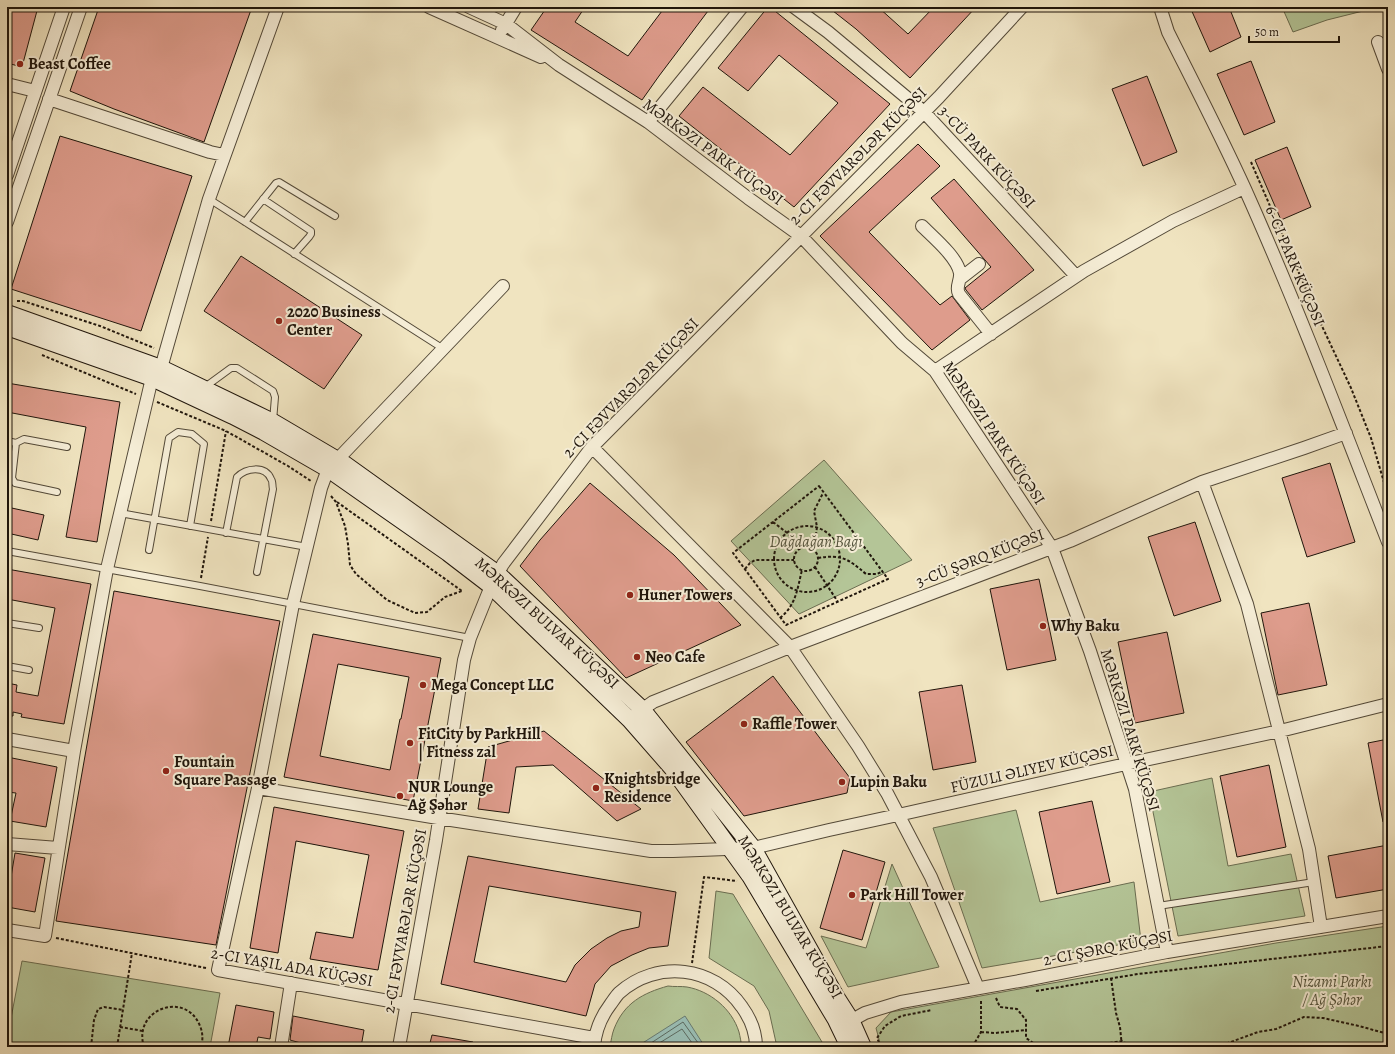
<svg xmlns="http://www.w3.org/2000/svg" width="1395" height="1054" font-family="Alegreya,serif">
<rect width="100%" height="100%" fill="#f0e4c0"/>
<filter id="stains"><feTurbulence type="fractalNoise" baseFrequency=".005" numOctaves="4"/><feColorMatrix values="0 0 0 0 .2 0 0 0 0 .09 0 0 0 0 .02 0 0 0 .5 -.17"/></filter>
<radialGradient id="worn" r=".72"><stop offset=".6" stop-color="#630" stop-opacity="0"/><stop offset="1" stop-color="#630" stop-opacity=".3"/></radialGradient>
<path fill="#b4c597" stroke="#6a6d51" d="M1282,7H1379L1327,20L1293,32Z
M824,460L912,560L799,614L731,541Z
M1212,778L1228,866L1291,854L1305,916L1178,936L1149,792Z
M1016,810L1040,902L1134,882L1141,941L982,968L933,828Z
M892,864L939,967L848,987L821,936L866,948Z
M716,891L733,894L825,1047H777L769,1011L754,986L709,958Z
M1388,926V1047H881L876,1028L891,1012L1276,943Z
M22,961L220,993L210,1047H7V1039Z
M668,986C674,987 681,986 687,987C710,991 732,1009 739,1032C740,1036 741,1042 742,1047H610C611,1041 612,1034 614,1029C624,1003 643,993 668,986Z"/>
<path fill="#9abeb5" stroke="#697a71" d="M685,1016L705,1047H643L641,1044Z"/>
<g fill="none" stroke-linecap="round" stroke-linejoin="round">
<path stroke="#5c6a60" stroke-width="1" d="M646,1047L648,1045L683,1022L701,1047
M653,1047L682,1029L695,1047"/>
</g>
<path fill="#de9c8c" stroke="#1f150b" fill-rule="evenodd" d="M7,7H38L22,67L7,63Z
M99,7H252L204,142L114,109L70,91Z
M547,7H585L575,22L628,56L665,7H711L659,76L642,100L531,30Z
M768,7H770L890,104L794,207L679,116L703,87L790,155L838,103L779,55L748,91L718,68Z
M828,7H878L908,34L934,7H976L910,78L856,29Z
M1190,7H1229L1241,37L1210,52Z
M1251,61L1275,122L1244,135L1217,74Z
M1147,76L1177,152L1143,166L1112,89Z
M60,136L192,176L141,331L11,289Z
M918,144L940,166L869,232L940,305L952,296L970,320L932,350L820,236Z
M1287,147L1311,207L1281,220L1255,160Z
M954,179L1034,270L982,310L966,290L965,288L991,267L931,198Z
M241,256L362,335L324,389L204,311Z
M7,383L120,402L97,542L66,537L86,427L7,412Z
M1330,463L1355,542L1307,557L1282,478Z
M590,483L674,555L741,625L626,678L520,566L540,540Z
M7,507L44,515L38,540L7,533Z
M1195,522L1221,601L1174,616L1148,537Z
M7,569L91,584L64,724L21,717L22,714L13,712V716H7V683L17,685L16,692L38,696L55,608L7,599Z
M1039,579L1056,660L1007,670L990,589Z
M114,591L280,621L216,945L56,921Z
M1309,603L1327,685L1278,695L1261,613Z
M1167,632L1184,713L1135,723L1118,642Z
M313,634L441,658L413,801L284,777ZM338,664L409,677L401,719H400L390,770L320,756Z
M773,676L850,778L847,793L744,816L686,742Z
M962,685L976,762L933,770L919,692Z
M544,731L641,809L617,821L553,765L516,767L509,813L478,809L488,747Z
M1388,739V822H1383L1368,743Z
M7,757L57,767L46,827L10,821L16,793L7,792Z
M1269,765L1286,847L1237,857L1220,776Z
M1092,801L1110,882L1057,894L1039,812Z
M274,807L404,831L378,970L310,959L316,932L353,938L369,855L296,841L278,953L250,948Z
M1388,845V889L1336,898L1328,856Z
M843,850L885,862L862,940L820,928Z
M15,853L45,858L35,912L7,907V876L11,877Z
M468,856L676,892L668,946L649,948L632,955L611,966L595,984L586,1016L441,984ZM489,886L641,912L639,927L621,931L607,938L591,949L575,965L566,982L474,962Z
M236,1005L274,1012L270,1039L258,1037L256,1047H228Z
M293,1016L364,1030L361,1047H315L290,1040Z
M432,1035L473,1042V1047H429Z"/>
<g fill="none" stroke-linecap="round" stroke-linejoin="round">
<g stroke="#534938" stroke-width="8">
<path id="lane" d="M209,199L442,348
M263,199L311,231V234L309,237L294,254
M245,222L276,183L279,182L335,216
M205,387L231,368H237L273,391L275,397L273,421
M7,441L16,443L24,439L67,447
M16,443L12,478L15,483L57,492
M120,513L307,547
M226,533L237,477C246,468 265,465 271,479C273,481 272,486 273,489L257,572
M149,550L169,438L178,432L192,434L204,444L190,526
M7,551L200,586L470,638
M7,623L39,628
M7,666L29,670
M1158,906L1314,882"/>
</g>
<g stroke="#534938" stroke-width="14">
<path id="street" d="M429,7L541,57
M469,7L506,24L559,65L648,122L748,198L801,236L902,343L935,371L1052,548L1090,651L1135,789L1167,952
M794,7L828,32L924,112L1076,276
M1160,7L1168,32C1194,84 1221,136 1245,189C1297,305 1342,424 1388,542
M502,30L516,7
M1378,42L1388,69
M7,84L35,91
M49,99L210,152L224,155
M648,122L742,7
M7,175L64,7
M7,222L81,7
M922,226C934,238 957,257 960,273C961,281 955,287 959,294L991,334
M961,278L979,264
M161,368L209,199L278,7
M935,371L1084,271L1173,221L1244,188
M592,447L790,647L858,746L887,793L931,877L978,988
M337,460L503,286
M328,469L321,488L293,604L258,788L218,970L594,1038
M1202,482L1247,604L1309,849L1321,927
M636,714L653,702L790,647L1070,541L1202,482L1304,448L1346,433
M7,739L74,751
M258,788L438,818L651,851H673L753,848L829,830L898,815L1126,764L1280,731L1388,704
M7,844L58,848
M7,930L45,936L74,751L107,569L152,378
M845,1024L865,1013L901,1002L1025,980L1167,952L1388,916
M281,1047L291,983
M399,1047L436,840L464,660L470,638L491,586L503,564L592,447L939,97L1022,7
M594,1047C595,1032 601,1017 610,1005C613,1001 616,996 619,993C657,959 714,966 742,1007C750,1018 756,1033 756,1047"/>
</g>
<g stroke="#1f150b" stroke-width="18">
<path id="secondary" d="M7,313L161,368L273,422L346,465L498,574L642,709L753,848L835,995L851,1020L863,1047
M7,327L152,378L233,416L264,432L328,469L448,553L491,586L630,720L672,768L750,876L836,1020L849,1047"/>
</g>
<path stroke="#1f150b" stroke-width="2" stroke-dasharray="3 2" stroke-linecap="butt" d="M1251,162L1321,324L1351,388L1371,438L1388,496
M17,301H23L100,326L154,348
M42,355L136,394
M157,402L226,431L288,466L311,481
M819,486L888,579L786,625L733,553Z
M331,496L336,502L345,526L348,544L350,565L356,574L387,600L415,613L427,612L445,597L462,591
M337,502L462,591
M211,521L226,431
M773,522L786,532L801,548
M774 559a33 33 0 1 1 66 0a33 33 0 1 1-66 0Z
M794 559a12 12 0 1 1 24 0a12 12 0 1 1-24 0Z
M814,550L817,527L814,511L823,493
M818,558C842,554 848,559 866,574H877L883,571
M815,567L838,602
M745,569L750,563L755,560H794
M201,578L208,537
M780,618C796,605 797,590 802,570
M56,938L206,968
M692,963L704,877L737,881
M1111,978L1116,1013L1120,1027L1122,1047
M1036,991L1138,974L1388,946
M996,998L1000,1007L1017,1009L1026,1020V1038L1039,1047
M120,1027L143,1031
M981,1032L995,1033L1026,1030
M1386,1034L1387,1047
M91,1047L94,1020L98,1009L104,1007L123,1010
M117,1047L132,953
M144,1047C132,1009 186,990 200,1026C203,1033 203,1040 201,1047
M881,1047L877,1038L885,1026L901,1016L932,1010
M974,1047V1044L981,1032V1001
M1085,1047L1122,1041L1132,1047
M1217,1047L1258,1032L1276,1029L1304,1017L1323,1018L1359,1026L1388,1034"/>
<use href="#lane" stroke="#f5edd6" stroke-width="6"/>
<use href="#street" stroke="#f5edd6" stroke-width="12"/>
<use href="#secondary" stroke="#f5edd6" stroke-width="16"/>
</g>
<g fill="#8f2418" stroke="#f5edd6" stroke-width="1.5">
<circle cx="20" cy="64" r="4"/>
<circle cx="279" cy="321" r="4"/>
<circle cx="630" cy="595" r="4"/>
<circle cx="1043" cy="626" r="4"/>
<circle cx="637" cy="657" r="4"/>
<circle cx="423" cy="685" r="4"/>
<circle cx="744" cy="724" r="4"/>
<circle cx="410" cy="743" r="4"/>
<circle cx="166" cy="771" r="4"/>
<circle cx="842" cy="782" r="4"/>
<circle cx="596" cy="788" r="4"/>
<circle cx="400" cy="796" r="4"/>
<circle cx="852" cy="895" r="4"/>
</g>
<g text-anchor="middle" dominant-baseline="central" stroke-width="4" stroke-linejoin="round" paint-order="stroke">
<g font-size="16" font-weight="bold" fill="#1f150b" stroke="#f5edd6" text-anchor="start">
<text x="28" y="64">Beast Coffee</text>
<text x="287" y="312">2020 Business<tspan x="287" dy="18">Center</tspan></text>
<text x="638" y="595">Huner Towers</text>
<text x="1051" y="626">Why Baku</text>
<text x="645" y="657">Neo Cafe</text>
<text x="431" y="685">Mega Concept LLC</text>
<text x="752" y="724">Raffle Tower</text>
<text x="418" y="734">FitCity by ParkHill<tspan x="418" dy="18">| Fitness zal</tspan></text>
<text x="174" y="762">Fountain<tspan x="174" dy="18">Square Passage</tspan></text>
<text x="604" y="779">Knightsbridge<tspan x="604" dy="18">Residence</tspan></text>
<text x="850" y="782">Lupin Baku</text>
<text x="408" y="787">NUR Lounge<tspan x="408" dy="18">Ağ Şəhər</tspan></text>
<text x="860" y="895">Park Hill Tower</text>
</g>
<g font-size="16" fill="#1f150b" stroke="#f5edd6">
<text transform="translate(713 152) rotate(36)">MƏRKƏZI PARK KÜÇƏSI</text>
<text transform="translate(858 156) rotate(-45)">2-CI FƏVVARƏLƏR KÜÇƏSI</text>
<text transform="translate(987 157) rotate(47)">3-CÜ PARK KÜÇƏSI</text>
<text transform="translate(1295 266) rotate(67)">6-CI PARK KÜÇƏSI</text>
<text transform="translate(631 388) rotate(-46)">2-CI FƏVVARƏLƏR KÜÇƏSI</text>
<text transform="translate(994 433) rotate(56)">MƏRKƏZI PARK KÜÇƏSI</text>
<text transform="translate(980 558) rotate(-21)">3-CÜ ŞƏRQ KÜÇƏSI</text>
<text transform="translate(547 623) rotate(42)">MƏRKƏZI BULVAR KÜÇƏSI</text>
<text transform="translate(1130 730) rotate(73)">MƏRKƏZI PARK KÜÇƏSI</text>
<text transform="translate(1032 769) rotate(-13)">FÜZULI ƏLIYEV KÜÇƏSI</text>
<text transform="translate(790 917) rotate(59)">MƏRKƏZI BULVAR KÜÇƏSI</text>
<text transform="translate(405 921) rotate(-80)">2-CI FƏVVARƏLƏR KÜÇƏSI</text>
<text transform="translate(1108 948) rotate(-11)">2-CI ŞƏRQ KÜÇƏSI</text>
<text transform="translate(292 967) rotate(10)">2-CI YAŞIL ADA KÜÇƏSI</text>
</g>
<g font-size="16" font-style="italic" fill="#53533c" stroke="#f5edd6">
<text x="816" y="542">Dağdağan Bağı</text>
<text x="1332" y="982">Nizami Parkı<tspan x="1332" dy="18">/ Ağ Şəhər</tspan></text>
</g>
</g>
<rect width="1395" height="1054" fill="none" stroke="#f0e4c0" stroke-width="24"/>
<rect x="8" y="8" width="1379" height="1038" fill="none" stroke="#1f150b" stroke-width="2"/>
<rect x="12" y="12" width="1371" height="1030" fill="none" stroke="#1f150b"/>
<path d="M1249 36v6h90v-6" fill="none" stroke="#1f150b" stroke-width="2"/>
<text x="1255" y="36" font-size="12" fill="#1f150b" stroke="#f5edd6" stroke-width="3" paint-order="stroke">50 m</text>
<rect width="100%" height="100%" filter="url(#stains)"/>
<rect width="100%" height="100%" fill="url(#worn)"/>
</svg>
